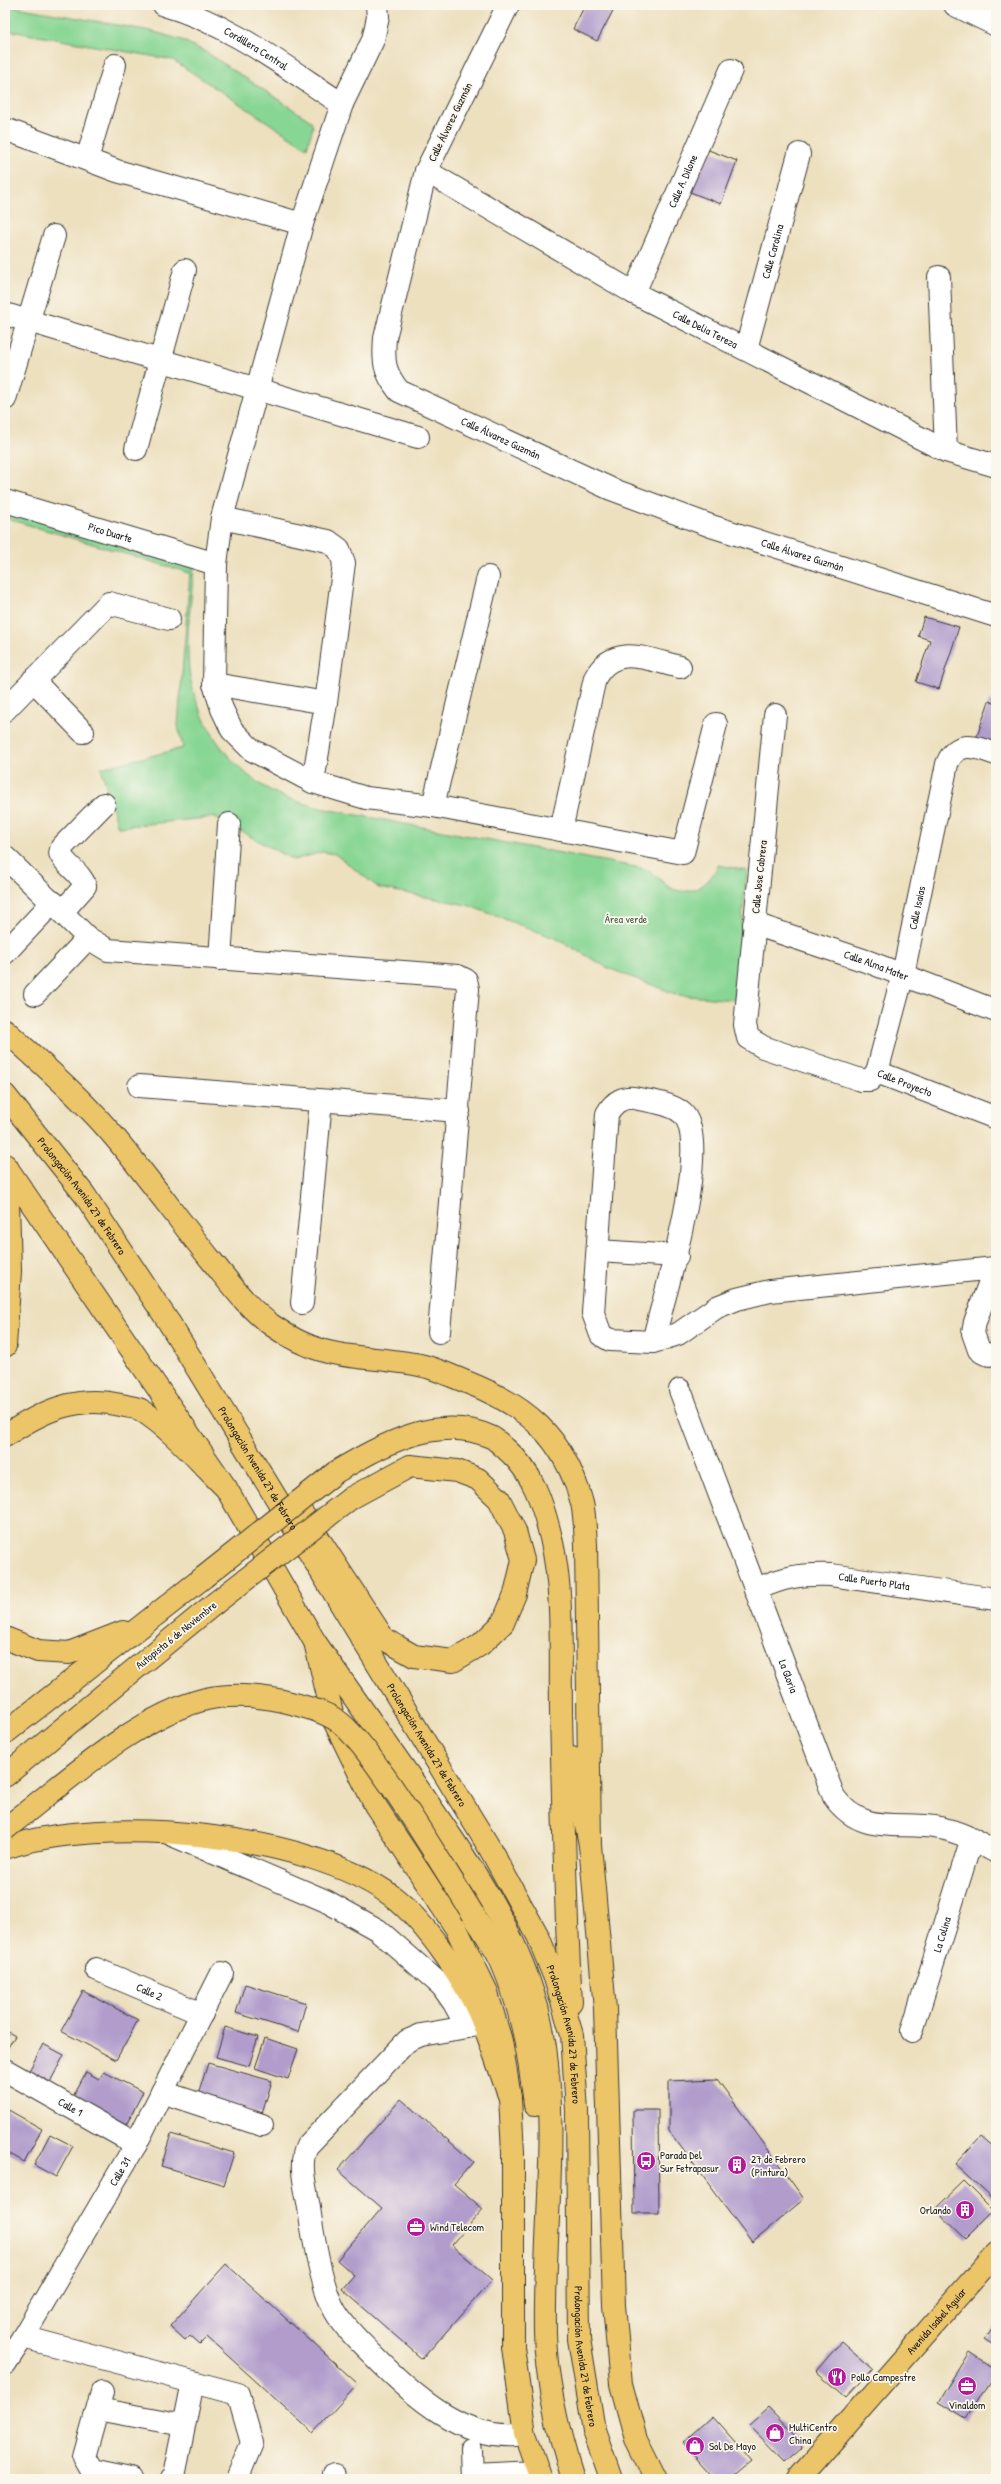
<svg xmlns="http://www.w3.org/2000/svg" width="1001" height="2484" font-family="'Patrick Hand',sans-serif">
<rect width="100%" height="100%" fill="#fbf7ec"/>
<filter id="ink" filterUnits="userSpaceOnUse"><feTurbulence type="fractalNoise" baseFrequency=".025" numOctaves="2"/><feDisplacementMap in="SourceGraphic" scale="8" xChannelSelector="R" yChannelSelector="G"/><feConvolveMatrix kernelMatrix="1 2 1 2 8 2 1 2 1" color-interpolation-filters="sRGB"/></filter>
<filter id="wash" filterUnits="userSpaceOnUse"><feTurbulence type="fractalNoise" baseFrequency=".012" numOctaves="4" result="noise"/><feDisplacementMap in="SourceGraphic" scale="16" xChannelSelector="R" yChannelSelector="G"/><feGaussianBlur stdDeviation="0.9" result="paint"/><feColorMatrix in="noise" values="0 0 0 0 0 0 0 0 0 0 0 0 0 0 0 0 0 1.4 0 .05"/><feComposite in="paint" operator="in"/></filter>
<g filter="url(#wash)">
<rect width="100%" height="100%" fill="#ede0bf"/>
<path fill="#88d694" stroke="#527958" d="M5,5L151,31L182,40L209,54L311,121L313,127L307,148L173,60L5,30Z
M5,508L194,564C192,598 185,635 189,670C196,723 233,775 282,796C294,801 307,804 320,808L646,869C654,873 659,879 666,885C686,900 710,886 718,865L747,870L734,1000L678,995L608,968L557,939L467,905L379,888L335,854L323,852L293,860L215,817L118,827L101,768L183,748L178,726L190,573L5,518Z"/>
<g id="blocks">
<path fill="#b19ccc" d="M585,5H616L597,41L573,29Z
M706,149L737,161L721,204L690,192Z
M924,617L959,627L939,689L916,682L930,640L918,636Z
M989,701L996,704V746L976,739Z
M245,1984L306,2003L298,2032L236,2013Z
M83,1991L138,2020L116,2060L61,2031Z
M225,2027L258,2037L249,2066L216,2057Z
M5,2030L15,2036L5,2052Z
M265,2038L298,2049L288,2079L255,2068Z
M43,2044L64,2055L50,2082L29,2071Z
M208,2063L272,2081L262,2114L198,2095Z
M86,2072L99,2079L104,2072L143,2092L126,2125L92,2107L69,2104Z
M717,2079L804,2199L752,2242L669,2131V2081Z
M401,2099L473,2162L454,2184L483,2209L452,2245L492,2280L422,2359L342,2289L354,2275L337,2260L382,2208L338,2170Z
M5,2108L42,2129L24,2162L5,2151Z
M633,2110H658L659,2213H634Z
M50,2134L73,2146L56,2177L34,2165Z
M171,2134L234,2153L224,2185L161,2166Z
M981,2136L996,2149V2202L955,2164Z
M964,2181L994,2211L966,2239L935,2209Z
M226,2264L358,2384L313,2433L207,2337L200,2344L190,2335L185,2340L170,2326Z
M994,2325L996,2326V2346L985,2339Z
M841,2342L872,2369L846,2397L816,2371Z
M969,2352L996,2370L966,2419L938,2402Z
M768,2408L800,2441L802,2447L785,2462L749,2425Z
M712,2417L752,2462L732,2479H715L683,2443Z"/>
</g>
</g>
<g filter="url(#ink)">
<use href="#blocks" fill-opacity="0" stroke="#3b3934" stroke-width="1"/>
<g fill="none" stroke-linecap="round" stroke-linejoin="round">
<g stroke="#3b3934" stroke-width="24">
<g id="minor">
<path id="s1" d="M164,5C230,24 285,67 342,104"/>
<path d="M377,5L378,17L373,40L342,104L302,224L222,518L216,564L214,684L222,709L232,730L252,750L313,782L366,798L433,806L683,853L716,724"/>
<path id="s2" d="M508,5L426,171L385,338C383,362 384,372 399,391L611,489L711,526L996,616"/>
<path d="M955,5L996,25"/>
<path d="M5,129L117,171L302,224"/>
<path d="M87,159L115,65"/>
<path id="s3" d="M426,171L634,293L946,451L996,466"/>
<path d="M939,277L946,451"/>
<path id="s4" d="M634,293L731,70"/>
<path d="M5,314L418,437"/>
<path id="s5" d="M746,349L799,154"/>
<path d="M5,399L54,236"/>
<path d="M136,449L185,270"/>
<path id="s6" d="M5,501L216,564"/>
<path d="M222,518L328,541L339,549L344,563L326,703L313,782"/>
<path d="M33,680L83,732"/>
<path d="M214,684L326,703"/>
<path d="M5,710L109,603L169,619"/>
<path id="s7" d="M775,715L745,1025L748,1038L763,1047L861,1080H870L877,1072L996,1118"/>
<path d="M433,806L488,577"/>
<path d="M561,830L595,678C614,642 649,660 680,667"/>
<path d="M5,857L88,938L108,950L458,976L466,980L468,989L439,1332"/>
<path d="M63,911L85,886C81,872 65,866 60,853L62,847L104,804"/>
<path id="s8" d="M754,924L869,962L996,1011"/>
<path d="M5,953L53,902"/>
<path d="M220,959L229,824"/>
<path d="M35,994L88,938"/>
<path id="s9" d="M877,1072L903,974L947,764C957,739 976,747 996,754"/>
<path d="M139,1086L459,1111"/>
<path d="M598,1251L677,1256"/>
<path d="M302,1303L321,1101"/>
<path d="M653,1342L610,1340L601,1335L593,1313L607,1114C614,1101 625,1095 639,1099C652,1101 672,1104 682,1113C714,1142 662,1301 653,1342L678,1334L717,1307L737,1299L770,1291L995,1268L975,1322L973,1333L979,1350C984,1354 990,1357 996,1352"/>
<path id="s10" d="M680,1390L834,1797C863,1837 899,1820 940,1828C961,1832 978,1842 996,1852"/>
<path id="s11" d="M755,1590C783,1577 800,1574 831,1575L996,1599"/>
<path d="M172,1835L326,1901L378,1930L442,1986L454,2003L467,2027"/>
<path id="s12" d="M96,1969L202,2014"/>
<path d="M484,2024L421,2035L407,2041L307,2146C298,2163 306,2189 309,2208C313,2236 321,2287 335,2311C344,2327 359,2341 372,2354C411,2394 465,2444 525,2434"/>
<path id="s13" d="M912,2031L972,1838"/>
<path id="s14" d="M5,2070L136,2144"/>
<path d="M162,2092L262,2125"/>
<path d="M23,2337L238,2394L252,2443L237,2479"/>
<path id="s15" d="M5,2364L23,2337L136,2144L222,1973"/>
<path d="M102,2392L84,2457L92,2471L130,2479"/>
<path d="M98,2409L183,2425"/>
<path d="M471,2449L472,2479"/>
<path d="M334,2475V2479"/>
<path d="M472,2475L538,2472"/>
<path d="M171,2479L174,2476L193,2382"/>
</g>
</g>
<g stroke="#3b3934" stroke-width="24">
<g id="major">
<path d="M5,1030C43,1065 84,1100 117,1140C149,1179 179,1220 211,1260C230,1283 248,1309 273,1326C324,1362 357,1354 414,1364C431,1366 448,1375 464,1381C526,1405 564,1436 582,1503C585,1516 585,1531 586,1544L590,1845L605,2009L614,2305L621,2384L636,2439L656,2479"/>
<path id="s16" d="M5,1095L84,1194L170,1324"/>
<path d="M5,1165L226,1488L315,1642L334,1721L375,1805L456,1928L486,1990L501,2041L510,2098L513,2152V2347L525,2434L541,2479"/>
<path id="s17" d="M798,2479L996,2253"/>
</g>
</g>
<g stroke="#3b3934" stroke-width="24">
<g id="highway">
<path id="s18" d="M170,1324L489,1847L538,1936L555,1978L572,2035L577,2111L579,2339L594,2431L611,2479"/>
<path d="M5,1346L10,1271L7,1167"/>
<path d="M5,1436C42,1411 76,1395 121,1405C127,1407 136,1407 141,1410C173,1430 200,1463 226,1488"/>
<path d="M336,1472C382,1445 437,1413 491,1437C497,1440 501,1445 506,1449C533,1472 543,1504 551,1538C564,1593 560,1654 561,1711C563,1808 565,1905 571,2002"/>
<path d="M302,1513L384,1639L414,1656L453,1661L480,1645L503,1623L515,1594L523,1560L515,1531L499,1499L478,1479L457,1471L410,1466L351,1498"/>
<path d="M5,1638L38,1651L69,1653L123,1632"/>
<path d="M315,1642C349,1690 383,1738 417,1787C467,1859 522,1936 541,2023C561,2124 543,2230 545,2332C546,2382 558,2432 573,2479"/>
<path d="M5,1733L204,1577"/>
<path d="M572,1758L590,1845"/>
<path d="M5,1776L214,1604"/>
<path d="M5,1848C103,1814 308,1833 392,1896C426,1922 469,1985 484,2025C493,2049 501,2074 510,2098"/>
<path d="M473,1914C482,1929 493,1944 501,1961C522,2007 529,2056 535,2105"/>
</g>
</g>
<use href="#minor" stroke="#fff" stroke-width="22"/>
<use href="#major" stroke="#edc569" stroke-width="22"/>
<use href="#highway" stroke="#edc569" stroke-width="22"/>
<g stroke="#3b3934" stroke-width="24" stroke-linecap="butt">
<path id="highway-bridge" d="M204,1577L336,1472
M214,1604L351,1498
M5,1829C62,1785 136,1716 206,1699C232,1693 266,1696 291,1703C309,1708 330,1713 344,1726C363,1744 377,1766 392,1787C420,1828 446,1871 473,1914"/>
</g>
<use href="#highway-bridge" stroke="#edc569" stroke-width="22"/>
</g>
</g>
<defs>
<g id="bus-disc" transform="scale(1)"><circle r="9.5" fill="#b5179e" stroke="#fbf7ec"/><path d="M-5-6H5V4H4V6H2V4H-2V6H-4V4H-5ZM-3.5-4V0h7V-4ZM-3.5 1.2v1.5H-2V1.2ZM2 1.2v1.5H3.5V1.2Z" fill="#fff"/></g>
<g id="building-disc" transform="scale(1)"><circle r="9.5" fill="#b5179e" stroke="#fbf7ec"/><path d="M-4-6H4V6H1V3H-1V6H-4ZM-2.5-4.3h1.7v1.8h-1.7ZM.8-4.3h1.7v1.8H.8ZM-2.5-1h1.7V.8h-1.7ZM.8-1h1.7V.8H.8Z" fill="#fff"/></g>
<g id="office-disc" transform="scale(1)"><circle r="9.5" fill="#b5179e" stroke="#fbf7ec"/><path d="M-6-3h4V-5.5h4V-3h4V5H-6ZM-1-4.5V-3h2v-1.5ZM-6 0V1H6V0Z" fill="#fff"/></g>
<g id="restaurant-disc" transform="scale(1)"><circle r="9.5" fill="#b5179e" stroke="#fbf7ec"/><path d="M-5-6h1v4h1v-4h1v4h1v-4h1v5L-1.5 .5V6h-2V.5L-5-1ZM5-6V6H3V1.5H1.5Q1.5-4 5-6Z" fill="#fff"/></g>
<g id="shop-disc" transform="scale(1)"><circle r="9.5" fill="#b5179e" stroke="#fbf7ec"/><path d="M-5-2.5h2.3a2.7 3.5 0 0 1 5.4 0H5L5.5 6h-11ZM-1.5-2.5h3a1.5 2.3 0 0 0-3 0Z" fill="#fff"/></g>
</defs>
<g fill-rule="evenodd">
<use href="#bus-disc" x="646" y="2161"/>
<use href="#building-disc" x="737" y="2165"/>
<use href="#building-disc" x="965" y="2210"/>
<use href="#office-disc" x="416" y="2227"/>
<use href="#restaurant-disc" x="837" y="2377"/>
<use href="#office-disc" x="967" y="2386"/>
<use href="#shop-disc" x="775" y="2433"/>
<use href="#shop-disc" x="695" y="2446"/>
</g>
<g text-anchor="middle" dominant-baseline="central" stroke-width="3.5" stroke-linejoin="round" paint-order="stroke">
<g font-size="11" fill="#1c1c1c" stroke="#fbf7ec">
<text stroke="none"><textPath href="#s1" startOffset="102">Cordillera Central</textPath></text>
<text transform="translate(450 122) rotate(-64)">Calle Álvarez Guzmán</text>
<text stroke="none"><textPath href="#s4" startOffset="122">Calle A. Dilone</textPath></text>
<text stroke="none"><textPath href="#s5" startOffset="101">Calle Carolina</textPath></text>
<text stroke="none"><textPath href="#s3" startOffset="321">Calle Delia Tereza</textPath></text>
<text stroke="none"><textPath href="#s2" startOffset="526">Calle Álvarez Guzmán</textPath></text>
<text stroke="none"><textPath href="#s6" startOffset="110">Pico Duarte</textPath></text>
<text stroke="none"><textPath href="#s2" startOffset="850">Calle Álvarez Guzmán</textPath></text>
<text transform="translate(759 877) rotate(-84)">Calle Jose Cabrera</text>
<text stroke="none"><textPath href="#s9" startOffset="169">Calle Isaias</textPath></text>
<text stroke="none"><textPath href="#s8" startOffset="129">Calle Alma Mater</textPath></text>
<text stroke="none"><textPath href="#s7" startOffset="495">Calle Proyecto</textPath></text>
<text stroke="none"><textPath href="#s16" startOffset="127">Prolongación Avenida 27 de Febrero</textPath></text>
<text stroke="none"><textPath href="#s18" startOffset="169">Prolongación Avenida 27 de Febrero</textPath></text>
<text stroke="none"><textPath href="#s11" startOffset="122">Calle Puerto Plata</textPath></text>
<text transform="translate(176 1635) rotate(-39)">Autopista 6 de Noviembre</text>
<text stroke="none"><textPath href="#s10" startOffset="306">La Gloria</textPath></text>
<text stroke="none"><textPath href="#s18" startOffset="493">Prolongación Avenida 27 de Febrero</textPath></text>
<text stroke="none"><textPath href="#s13" startOffset="101">La Colina</textPath></text>
<text stroke="none"><textPath href="#s12" startOffset="58">Calle 2</textPath></text>
<text stroke="none"><textPath href="#s18" startOffset="817">Prolongación Avenida 27 de Febrero</textPath></text>
<text stroke="none"><textPath href="#s14" startOffset="75">Calle 1</textPath></text>
<text stroke="none"><textPath href="#s15" startOffset="224">Calle 31</textPath></text>
<text stroke="none"><textPath href="#s17" startOffset="210">Avenida Isabel Aguiar</textPath></text>
<text stroke="none"><textPath href="#s18" startOffset="1141">Prolongación Avenida 27 de Febrero</textPath></text>
</g>
<g font-size="11" fill="#425d46" stroke="#fbf7ec">
<text x="626" y="919">Área verde</text>
</g>
<g font-size="11" fill="#1c1c1c" stroke="#fbf7ec" text-anchor="start">
<text x="660" y="2155">Parada Del<tspan x="660" dy="13">Sur Fetrapasur</tspan></text>
<text x="751" y="2159">27 de Febrero<tspan x="751" dy="13">(Pintura)</tspan></text>
<text x="951" y="2210" text-anchor="end">Orlando</text>
<text x="430" y="2227">Wind Telecom</text>
<text x="851" y="2377">Pollo Campestre</text>
<text x="967" y="2405" text-anchor="middle">Vinaldom</text>
<text x="789" y="2427">MultiCentro<tspan x="789" dy="13">China</tspan></text>
<text x="709" y="2446">Sol De Mayo</text>
</g>
</g>
<rect width="1001" height="2484" fill="none" stroke="#fbf7ec" stroke-width="20"/>
</svg>
